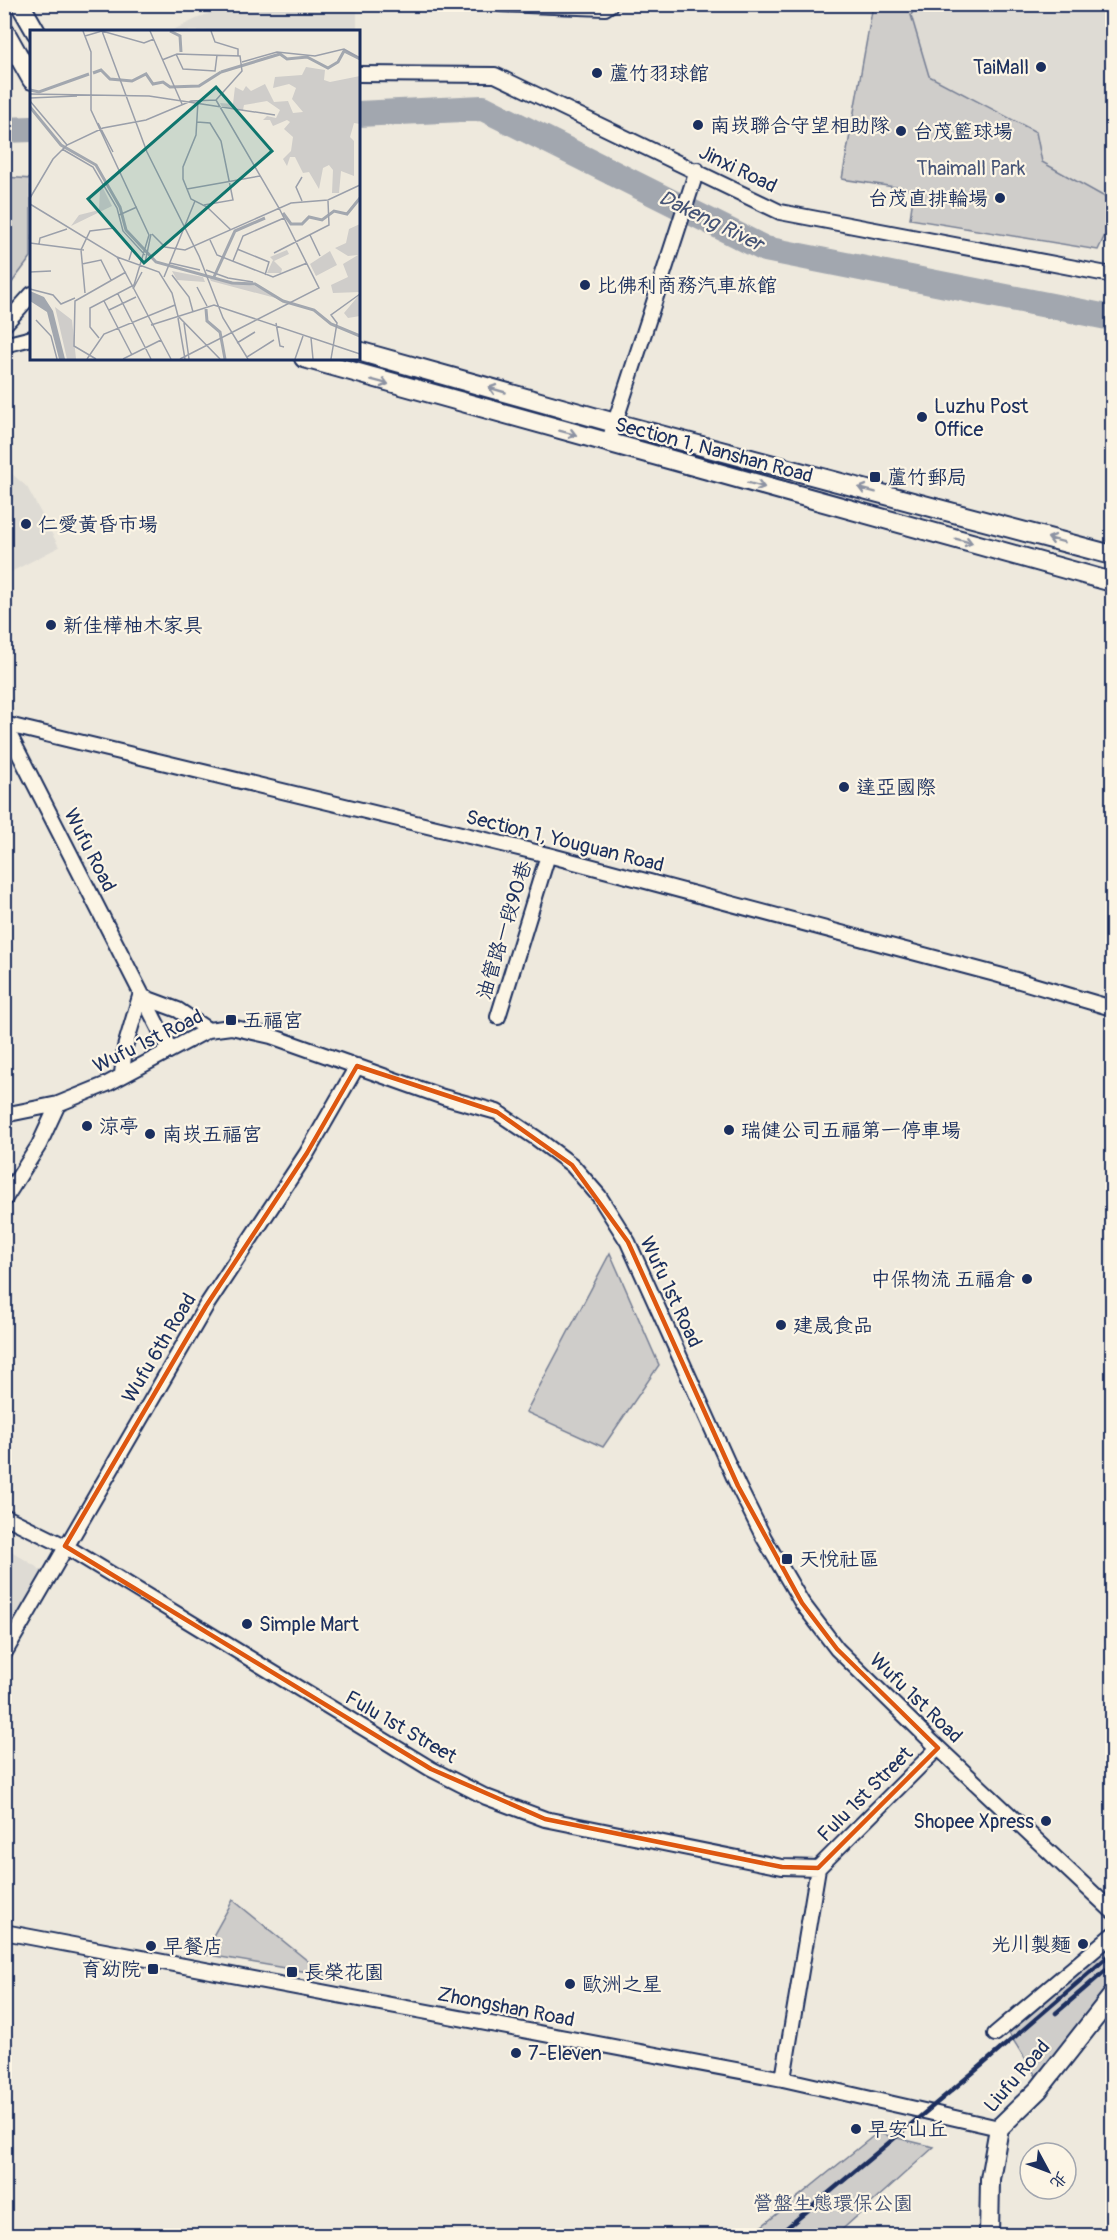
<svg xmlns="http://www.w3.org/2000/svg" width="1117" height="2240" font-family="Pangolin,'LXGW WenKai TC',sans-serif">
<rect width="100%" height="100%" fill="#eee9dd"/>
<filter id="ink" filterUnits="userSpaceOnUse"><feTurbulence type="fractalNoise" baseFrequency=".0167" numOctaves="2"/><feDisplacementMap in="SourceGraphic" scale="12" xChannelSelector="R" yChannelSelector="G"/><feConvolveMatrix kernelMatrix="1 2 1 2 8 2 1 2 1" color-interpolation-filters="sRGB"/></filter>
<g filter="url(#ink)">
<path fill="#dedbd4" d="M226,5L357,10V31H171Z
M917,5H1112V201L1042,162L1036,132L929,76L911,15Z
M4,467L27,487L59,547L5,575Z
M5,1547L49,1575L5,1652Z"/>
<path fill="#cfcdca" stroke="#757e94" stroke-width="1.5" d="M873,5H917L911,15L929,76L1036,132L1042,162L1112,201V220L1098,250L910,219L914,190L842,179Z
M5,177L31,179V257L5,292Z
M610,1253L659,1365L603,1447L526,1412Z
M233,1900L325,1975L203,1954Z
M1109,1947L1112,1952V1986L1036,2076L1008,2032Z
M877,2133L934,2147L836,2235H751Z"/>
<g fill="none" stroke-linecap="round" stroke-linejoin="round">
<path stroke="#a2a7af" stroke-width="26" d="M358,114L483,108L765,249L1112,318
M4,130L32,129"/>
<g stroke="#1b2f5e" stroke-width="18">
<path id="street" d="M500,4L605,8L611,4
M358,74L495,75L780,212L1112,275
M4,325L32,294
M4,345L32,338
M608,444L697,170
M4,724L548,855L999,975L1112,1008
M4,724L170,1050
M143,997L178,1010L208,1030
M498,1017L548,855
M122,1074L125,1047L141,993
M4,1115L58,1104L107,1084L208,1030L231,1027L271,1036L443,1097L497,1112L536,1138L572,1165L599,1196L628,1242L738,1486L764,1538L802,1603L837,1649L931,1741L1112,1911
M4,1200L39,1145L58,1104
M4,1516L65,1546L431,1769L486,1797L545,1819L782,1867L818,1868L938,1748
M4,1654L206,1306L307,1153L357,1066
M4,1932L783,2079L999,2128
M995,2034L1112,1935
M783,2079L818,1868"/>
</g>
<g stroke="#1b2f5e" stroke-width="22">
<path id="secondary" d="M20,4L36,32
M4,30L32,80
M358,351L615,423L1112,555
M304,358L1112,582
M989,2236L990,2179L999,2128L1039,2089L1112,1996"/>
</g>
<use href="#street" stroke="#fcf5e5" stroke-width="14"/>
<use href="#secondary" stroke="#fcf5e5" stroke-width="18"/>
<path stroke="#1b2f5e" stroke-width="4.5" d="M1056,2013L1112,1965
M777,2236L981,2066L1112,1953"/>
</g>
<defs><path id="oneway-shaft" d="M-6 0H5M1.5-3L5.5 0L1.5 3" fill="none" stroke-width="1.6" stroke-linecap="round" stroke-linejoin="round" transform="scale(1.5)"/></defs>
<g stroke="#8c92a2">
<use href="#oneway-shaft" transform="translate(380 382) rotate(15)"/>
<use href="#oneway-shaft" transform="translate(497 390) rotate(-164)"/>
<use href="#oneway-shaft" transform="translate(568 433) rotate(15)"/>
<use href="#oneway-shaft" transform="translate(756 485) rotate(15)"/>
<use href="#oneway-shaft" transform="translate(867 490) rotate(-165)"/>
<use href="#oneway-shaft" transform="translate(1056 540) rotate(-165)"/>
<use href="#oneway-shaft" transform="translate(964 541) rotate(15)"/>
</g>
</g>
<path fill="none" stroke="#de5710" stroke-width="4.5" stroke-linejoin="round" d="M357,1066L497,1112L572,1165L628,1242L738,1486L802,1603L837,1649L938,1748L818,1868L782,1867L545,1819L431,1769L65,1546L206,1306L307,1153Z"/>
<g fill="#1b2f5e" stroke="#fcf5e5" stroke-width="2">
<circle cx="1041" cy="67" r="6"/>
<circle cx="597" cy="73" r="6"/>
<circle cx="698" cy="125" r="6"/>
<circle cx="901" cy="131" r="6"/>
<circle cx="1000" cy="198" r="6"/>
<circle cx="585" cy="285" r="6"/>
<circle cx="922" cy="417" r="6"/>
<rect x="869" y="471" width="12" height="12" rx="3"/>
<circle cx="26" cy="524" r="6"/>
<circle cx="51" cy="625" r="6"/>
<circle cx="844" cy="787" r="6"/>
<rect x="225" y="1014" width="12" height="12" rx="3"/>
<circle cx="87" cy="1126" r="6"/>
<circle cx="729" cy="1130" r="6"/>
<circle cx="150" cy="1134" r="6"/>
<circle cx="1027" cy="1279" r="6"/>
<circle cx="781" cy="1325" r="6"/>
<rect x="781" y="1553" width="12" height="12" rx="3"/>
<circle cx="247" cy="1624" r="6"/>
<circle cx="1046" cy="1821" r="6"/>
<circle cx="1083" cy="1944" r="6"/>
<circle cx="151" cy="1946" r="6"/>
<rect x="147" y="1963" width="12" height="12" rx="3"/>
<rect x="286" y="1966" width="12" height="12" rx="3"/>
<circle cx="570" cy="1984" r="6"/>
<circle cx="516" cy="2053" r="6"/>
<circle cx="856" cy="2129" r="6"/>
</g>
<g text-anchor="middle" dominant-baseline="central" stroke-width="4.5" stroke-linejoin="round" paint-order="stroke">
<g font-size="20" fill="#1b2f5e" stroke="#fcf5e5" text-anchor="start">
<text x="1029" y="67" text-anchor="end">TaiMall</text>
<text x="609" y="73">蘆竹羽球館</text>
<text x="710" y="125">南崁聯合守望相助隊</text>
<text x="913" y="131">台茂籃球場</text>
<text x="988" y="198" text-anchor="end">台茂直排輪場</text>
<text x="597" y="285">比佛利商務汽車旅館</text>
<text x="934" y="406">Luzhu Post<tspan x="934" dy="23">Office</tspan></text>
<text x="887" y="477">蘆竹郵局</text>
<text x="38" y="524">仁愛黃昏市場</text>
<text x="63" y="625">新佳樺柚木家具</text>
<text x="856" y="787">達亞國際</text>
<text x="243" y="1020">五福宮</text>
<text x="99" y="1126">涼亭</text>
<text x="741" y="1130">瑞健公司五福第一停車場</text>
<text x="162" y="1134">南崁五福宮</text>
<text x="1015" y="1279" text-anchor="end">中保物流 五福倉</text>
<text x="793" y="1325">建晟食品</text>
<text x="799" y="1559">天悅社區</text>
<text x="259" y="1624">Simple Mart</text>
<text x="1034" y="1821" text-anchor="end">Shopee Xpress</text>
<text x="1071" y="1944" text-anchor="end">光川製麵</text>
<text x="163" y="1946">早餐店</text>
<text x="141" y="1969" text-anchor="end">育幼院</text>
<text x="304" y="1972">長榮花園</text>
<text x="582" y="1984">歐洲之星</text>
<text x="528" y="2053">7-Eleven</text>
<text x="868" y="2129">早安山丘</text>
</g>
<g font-size="20" fill="#485679" stroke="#fcf5e5">
<text x="971" y="168">Thaimall Park</text>
<text x="833" y="2203">營盤生態環保公園</text>
</g>
<g font-size="20" fill="#1b2f5e" stroke="#fcf5e5">
<text transform="translate(738 169) rotate(26)">Jinxi Road</text>
<text transform="translate(714 450) rotate(15)">Section 1, Nanshan Road</text>
<text transform="translate(565 841) rotate(14)">Section 1, Youguan Road</text>
<text transform="translate(90 850) rotate(63)">Wufu Road</text>
<text transform="translate(504 930) rotate(-73)">油管路一段90巷</text>
<text transform="translate(148 1041) rotate(-26)">Wufu 1st Road</text>
<text transform="translate(671 1292) rotate(65)">Wufu 1st Road</text>
<text transform="translate(159 1348) rotate(-59)">Wufu 6th Road</text>
<text transform="translate(916 1698) rotate(44)">Wufu 1st Road</text>
<text transform="translate(401 1727) rotate(30)">Fulu 1st Street</text>
<text transform="translate(865 1794) rotate(-45)">Fulu 1st Street</text>
<text transform="translate(506 2007) rotate(11)">Zhongshan Road</text>
<text transform="translate(1017 2076) rotate(-49)">Liufu Road</text>
</g>
<g font-size="21" font-style="italic" fill="#445376" stroke="#fcf5e5">
<text transform="translate(711 221) rotate(26)">Dakeng River</text>
</g>
</g>
<g transform="translate(30 30)">
<rect width="330" height="330" fill="#eee9dd"/>
<path d="M276,37L295,40L294,50L300,52L330,46V94L324,93L320,107L324,111V146L311,141L309,163H302L303,140L299,135L293,138L289,159L279,142L273,143L265,127H260L257,136L253,129L261,121L263,107L254,99L260,92L257,90L243,96L240,90H233L237,86L246,88L250,80L237,71L214,75L213,80L192,77L190,73L203,74L205,57L213,61L216,56L221,61L235,54L244,72L258,71L263,83L273,82L262,69L266,58L259,54L243,58L245,47L272,45ZM73,158L82,176L41,196L49,185L69,180L70,159ZM330,194V262L303,263L301,255L318,247L313,234L328,225L318,226L305,218L316,213L319,199ZM257,220L259,224L244,231L252,239L251,243H237L243,230L240,227ZM300,221L307,235L286,246L280,234ZM142,241L173,247L175,252L147,250ZM179,247L225,256L253,270L181,251ZM330,264V286L318,288L314,283ZM25,277L42,290L46,329H37Z" fill="#cfcdca"/>
<path d="M0,261L14,267L23,281L35,329H29L17,282L0,271Z" fill="#a2a7af"/>
<path fill="none" stroke="#a2a7af" stroke-width="3" d="M140,1L150,6L151,22M191,42L250,24L257,29L277,27L298,38L308,32L314,21L330,29M63,43L71,40L80,49L102,51L116,44L123,54L133,52L140,57L169,56L191,42M0,60L9,62L59,44M0,77L31,115L66,135L90,177L96,200L126,232L202,253L225,254L253,271L284,280L301,294L330,306M253,183L261,194H272L279,187L292,190L304,181L317,184L330,168M184,247L205,201L235,188M176,279L177,291L190,302L195,329"/>
<path fill="none" stroke="#9a9faa" stroke-width="1.5" d="M53,1L61,22V80L119,205L104,255L60,278V297L69,308M72,1L117,122L169,226L193,288L218,329M120,1L152,74M181,1L185,12L208,19V26M55,6L72,1L114,13L124,9M146,24L153,39L185,41L187,25M212,32L247,22L285,26L314,19L330,28M0,64L119,66L245,85M0,68L47,66M0,71L37,115M168,71L166,105L153,137V149L161,169L177,177L201,200M167,92L180,93L191,111L203,170L174,175M68,93L83,122M32,119L63,137L87,178L93,201L115,225M157,159L230,146M0,168L23,129L37,115L73,98L116,90L161,71L186,70L212,41L210,26L147,24L132,30M272,171L266,157L272,147M0,174L87,227L141,329M89,185L107,177M122,204L135,217L155,220L261,173L298,170L330,155M280,205L290,226M180,210L187,225L243,247L277,233M0,213L54,220M9,214L10,208L37,199M207,219L239,232L235,245M244,223L299,195L298,171M87,227L129,242L142,263L148,286L190,329M203,231L213,206L254,188M115,233L121,204M140,233L170,240M52,234L71,230L81,250M176,240L198,248L223,252M0,242L21,241M142,245L159,267L163,282M134,247L165,171M167,257L177,276M0,259L23,265L31,274L45,268M103,259L112,242M55,263L51,220L60,201L84,198L102,220L99,230M88,264L121,329M74,271L102,325M79,280L106,267M148,288L155,329M6,290L21,306L27,329M154,293L159,329M246,293L250,316L254,317M121,295L184,275L330,324M281,308L283,329M207,313L225,302M217,327L244,310M57,329L74,304L145,275M66,329L44,316L45,271L96,242M93,329L131,310M150,329L289,258L249,178L186,70M265,329L273,306M301,329L307,293L301,285L330,264"/>
<path fill="#0f766e" fill-opacity="0.15" stroke="#0f766e" stroke-width="3" d="M186,57L242,121L114,233L58,169Z"/>
<rect width="330" height="330" fill="none" stroke="#1b2f5e" stroke-width="3"/>
</g>
<rect width="1117" height="2240" fill="none" stroke="#fcf5e5" stroke-width="24"/>
<rect x="12" y="12" width="1093" height="2216" fill="none" stroke="#1b2f5e" stroke-width="2" filter="url(#ink)"/>
<g transform="translate(1048 2171) rotate(131)"><circle r="28" fill="#fcf5e5" stroke="#a2a6af" stroke-width="1.5"/>
<path d="M0-4.5L10 22L0 15L-10 22Z" fill="#1b2f5e"/>
<text y="-9" font-size="16" font-weight="bold" text-anchor="middle" fill="#1b2f5e">北</text>
</g>
</svg>
